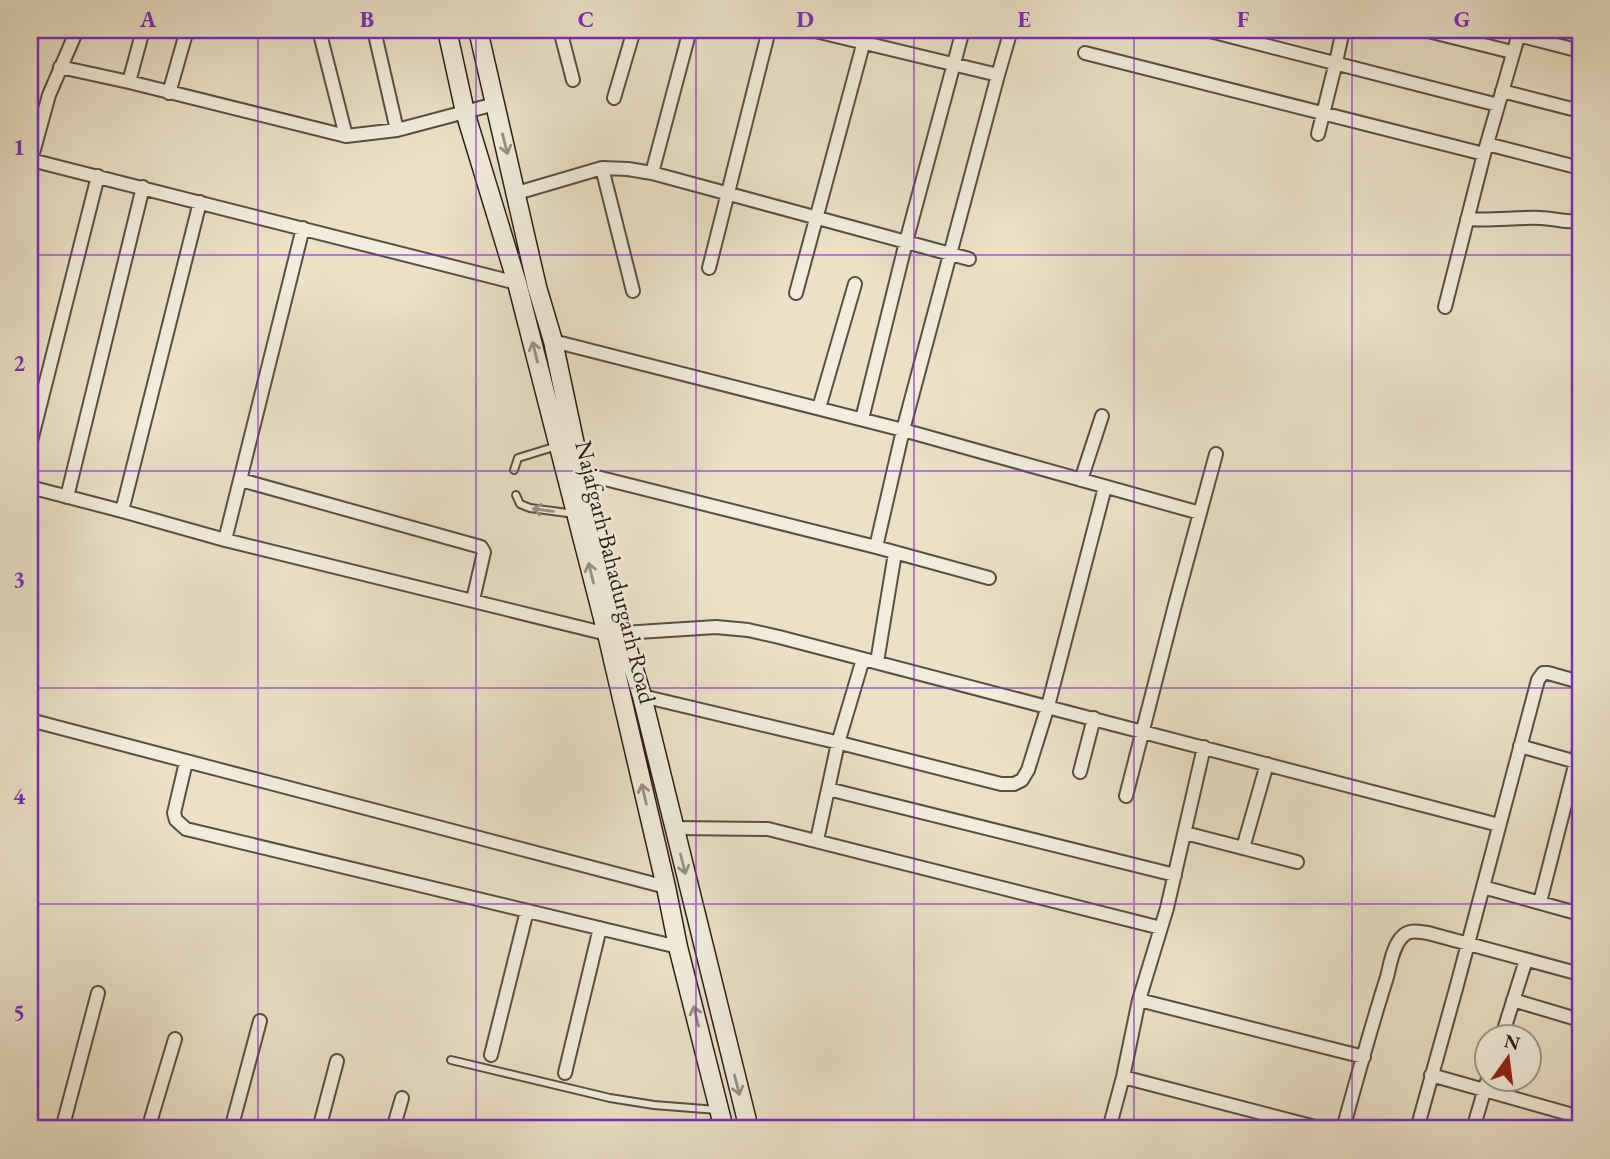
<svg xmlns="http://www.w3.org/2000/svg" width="1610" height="1159" font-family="'EB Garamond',serif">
<rect width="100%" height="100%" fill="#eae1c7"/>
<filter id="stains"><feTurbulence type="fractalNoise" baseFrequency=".00286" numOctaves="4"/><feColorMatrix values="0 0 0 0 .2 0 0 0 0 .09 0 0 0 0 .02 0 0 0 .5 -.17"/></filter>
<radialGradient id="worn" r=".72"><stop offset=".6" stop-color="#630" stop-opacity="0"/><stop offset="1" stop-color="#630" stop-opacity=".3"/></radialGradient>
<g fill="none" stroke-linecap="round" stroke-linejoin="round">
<g stroke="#595042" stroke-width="10">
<path id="lane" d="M514,470L518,458L557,446
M516,495L520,504L530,508L575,514
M451,1060L610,1098L654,1105L717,1110"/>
</g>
<g stroke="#595042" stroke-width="16">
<path id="street" d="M319,30L346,136
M374,30L397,130
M560,30L573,80
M811,30L998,75L903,430L876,547
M1206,30L1498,105
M1424,30L1512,52
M1518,35L1580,51
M1085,53L1484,154
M60,67L129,82L346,136L397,130L495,104
M998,75L1011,30
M129,82L143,30
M1502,91L1580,111
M169,93L187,30
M614,98L634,30
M1318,134L1336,62L1343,30
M1487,144L1580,168
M31,160L517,283
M30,164L49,95L77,30
M602,168L633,291
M652,173L690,30
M517,193L602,168L628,169L652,173L969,259
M1467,219C1492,221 1516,217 1541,218C1554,218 1568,224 1580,220
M709,268L769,30
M796,293L867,30
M1445,307L1484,154L1520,30
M553,341L903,430L1200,513
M819,408L855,284
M862,419L906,242L963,30
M30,445L98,176
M581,473L876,547L989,578
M241,480L481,547L484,552L473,600
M1081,480L1102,416
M30,487L122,511L225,540L607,634L716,627L748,630L779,637L1499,825
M67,497L143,187
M122,511L200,202
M225,540L303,228
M877,662L895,553
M642,696L844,744L1001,784H1014L1022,780L1028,770L1048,706L1105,487
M30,720L666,887
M1520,746L1580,763
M186,762L174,813L176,820L186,829L678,947
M1080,772L1094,718
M828,789L1175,875
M1126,796L1175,605L1216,454
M674,828L768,829L1161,928
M1185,833L1297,862
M817,840L838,743L863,659
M1243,848L1267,764
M1483,887L1580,914
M1540,902L1580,746
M1139,1000L1364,1057
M1513,1000L1580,1020
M1502,1036L1526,960
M491,1055L527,911
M565,1073L600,928
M1431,1075L1580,1117
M1123,1077L1323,1129
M62,1129L98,993
M148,1129L175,1039
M231,1129L260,1021
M319,1129L337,1061
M393,1129L402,1098
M1109,1129L1123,1077L1139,1000L1167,908L1204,747
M1343,1129C1357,1078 1371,1027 1387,977C1390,965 1393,945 1403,936C1410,929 1419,932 1428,933L1580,974
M1417,1129L1457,985L1538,680L1543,673H1548L1580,682
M1473,1129L1488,1078"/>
</g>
<g stroke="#291f15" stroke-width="21">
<path id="secondary" d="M447,30L465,112L517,283L607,634L666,887L678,947L724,1129
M478,30L537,287L553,341L581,473L623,634L642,696L749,1129"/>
</g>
<use href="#lane" stroke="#f1ecdb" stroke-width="6"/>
<use href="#street" stroke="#f1ecdb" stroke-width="12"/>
<use href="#secondary" stroke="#f1ecdb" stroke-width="18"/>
</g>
<defs><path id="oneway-shaft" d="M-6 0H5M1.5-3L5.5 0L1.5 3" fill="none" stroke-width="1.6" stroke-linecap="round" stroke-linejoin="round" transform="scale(1.75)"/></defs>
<g stroke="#979082">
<use href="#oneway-shaft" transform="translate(505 144) rotate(76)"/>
<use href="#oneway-shaft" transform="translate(535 352) rotate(-104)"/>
<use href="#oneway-shaft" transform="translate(543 510) rotate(-172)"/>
<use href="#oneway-shaft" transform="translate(591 573) rotate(-104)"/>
<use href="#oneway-shaft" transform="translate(644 794) rotate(-103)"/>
<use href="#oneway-shaft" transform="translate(683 864) rotate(76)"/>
<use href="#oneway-shaft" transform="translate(696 1016) rotate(-104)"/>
<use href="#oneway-shaft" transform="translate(737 1085) rotate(76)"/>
</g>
<path fill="none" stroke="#7b2cbf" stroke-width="2" stroke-opacity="0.55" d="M258,30V1129M476,30V1129M696,30V1129M914,30V1129M1134,30V1129M1352,30V1129M30,255H1580M30,471H1580M30,688H1580M30,904H1580"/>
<g text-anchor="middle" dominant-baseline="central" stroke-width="5" stroke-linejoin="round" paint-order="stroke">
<g font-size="24" fill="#291f15" stroke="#f1ecdb">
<text transform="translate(616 572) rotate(76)">Najafgarh Bahadurgarh Road</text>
</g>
</g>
<rect width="1610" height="1159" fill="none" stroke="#eae1c7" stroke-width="77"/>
<g transform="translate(1508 1058) rotate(14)"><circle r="33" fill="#f1ecdb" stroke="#a19a8c" stroke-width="2"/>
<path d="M0-5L12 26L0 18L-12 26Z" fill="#8f2418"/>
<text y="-10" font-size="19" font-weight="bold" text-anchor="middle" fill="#291f15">N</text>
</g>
<rect x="38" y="38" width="1534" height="1082" fill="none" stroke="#7b2cbf" stroke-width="2.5"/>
<g font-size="23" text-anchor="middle" font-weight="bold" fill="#7b2cbf">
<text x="148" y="27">A</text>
<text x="367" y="27">B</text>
<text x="586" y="27">C</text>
<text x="805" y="27">D</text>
<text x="1024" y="27">E</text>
<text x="1243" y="27">F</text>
<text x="1462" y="27">G</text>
<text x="19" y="155">1</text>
<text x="19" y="371">2</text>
<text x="19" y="587">3</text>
<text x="19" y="804">4</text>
<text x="19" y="1020">5</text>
</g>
<rect width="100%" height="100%" filter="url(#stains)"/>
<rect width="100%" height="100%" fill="url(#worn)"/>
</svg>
